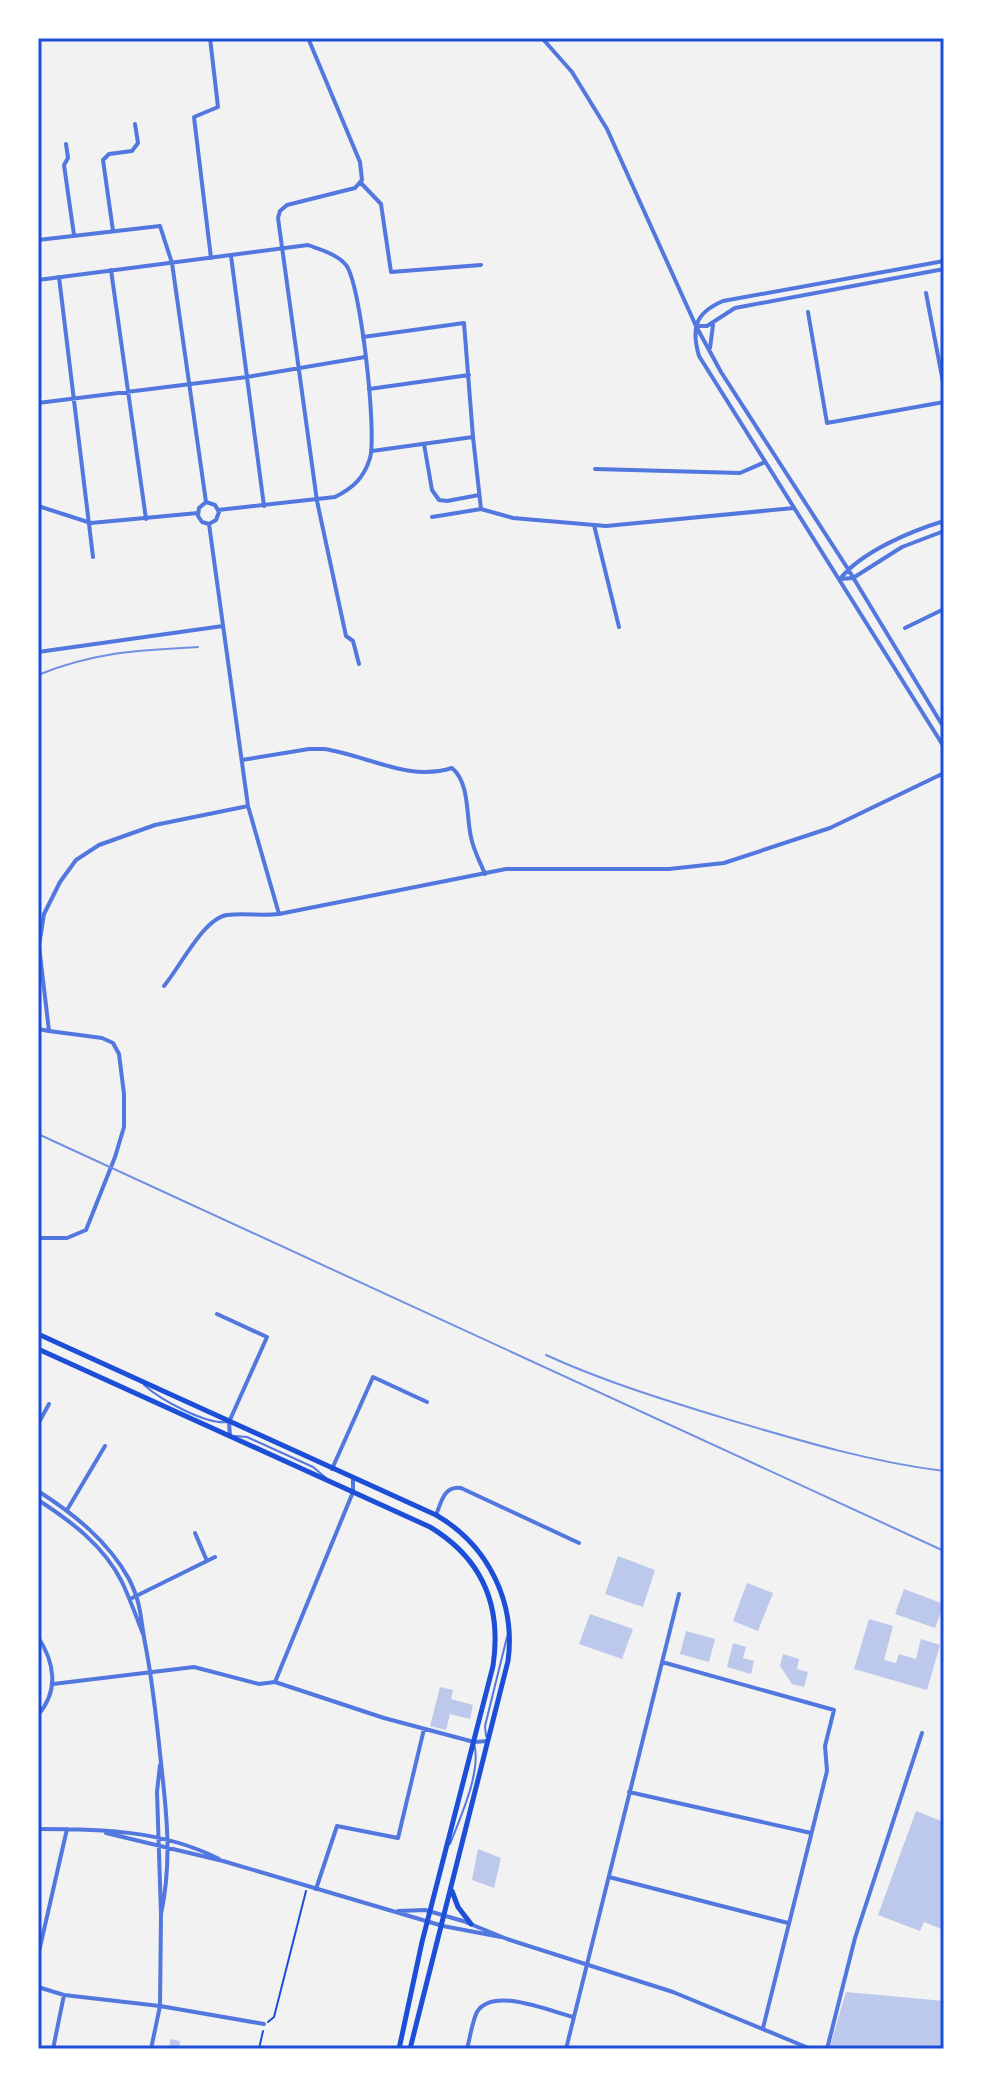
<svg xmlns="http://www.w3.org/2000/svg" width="982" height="2087" font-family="'Fira Sans Condensed',sans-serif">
<rect width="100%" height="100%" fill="#f2f2f2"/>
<path fill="#bdc9ec" d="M618,1556L655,1570L643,1607L605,1594Z
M747,1583L773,1593L758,1631L733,1621Z
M904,1589L944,1604L935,1628L895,1614Z
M590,1614L633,1629L622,1659L579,1644Z
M869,1619L893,1626L884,1660L896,1663L899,1654L916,1659L921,1639L940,1645L927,1690L854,1669Z
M686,1631L715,1639L709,1662L680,1654Z
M733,1643L746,1647L743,1658L754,1661L751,1674L727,1667Z
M783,1654L799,1659L797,1669L808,1672L804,1687L792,1684L780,1666Z
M440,1687L453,1690L451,1699L473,1705L470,1719L450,1714L446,1730L430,1726Z
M916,1811L944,1822V1930L924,1922L920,1931L878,1915Z
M478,1849L501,1858L494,1888L472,1880Z
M846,1992L944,2001V2049H829Z
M170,2039L180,2041L179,2049H169Z"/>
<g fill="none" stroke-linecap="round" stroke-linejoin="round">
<path stroke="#1d4ed8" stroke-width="2" d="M268,2022L274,2017L306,1891
M259,2049L263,2031"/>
<path stroke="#5277de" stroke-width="2" d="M144,1385C161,1400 206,1425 228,1422
M235,1436L247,1437L313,1467L326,1478
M486,1736L485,1726L507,1637
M450,1844C460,1818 482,1771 474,1743"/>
<path stroke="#5277de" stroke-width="4" d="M210,38L218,107L194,117L211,258
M308,38L360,162L362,180L355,188L287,205L280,211L278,218L317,501L346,636L353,641L359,664
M66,144L68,158L64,165L74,235
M360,182L381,204L391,272L481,265
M113,231L103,160L109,154L132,151L138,143L135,124
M38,240L160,226L172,263
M231,256L264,506
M111,270L146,519
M59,277L93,557
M926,293L944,387
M808,312L827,423L944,402
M363,337L464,323L473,437
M369,389L469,375
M38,403L247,377L365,357
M424,444L432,490L439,500L447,501L479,495
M595,469L740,473L765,462
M432,517L481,509
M594,525L619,627
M905,628L944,609
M242,760L309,749H324C367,755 408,782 452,768C470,783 466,816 471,837C473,849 480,862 485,874
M164,986C180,967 204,918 227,915C244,913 261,916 279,914
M38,1029L49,1031
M217,1314L267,1337L229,1422L230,1436
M38,1424L49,1404
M332,1469L373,1377L427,1402
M67,1510L105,1446
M436,1515C441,1503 444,1485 461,1488L579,1543
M195,1533L207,1561
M130,1599L215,1557
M38,1637C55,1663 59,1691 38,1715
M662,1662L834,1710L825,1746L827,1771L763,2028
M275,1682L353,1492V1478
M53,1684L194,1667L259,1684L275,1682L384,1718L474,1742L488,1741
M629,1792L811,1833
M609,1877L788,1923
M316,1889L337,1826L398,1838L424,1729
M38,1987L64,1995L160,2006L264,2024
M53,2049L64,1995
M467,2049C470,2038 472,2022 477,2012C492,1986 550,2011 573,2017
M566,2049L679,1594
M827,2049L855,1938L922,1733"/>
<path stroke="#5277de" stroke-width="4" d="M542,38L572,72L607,129L696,326L721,372L848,569L944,728
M944,261L723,301C695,313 691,328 699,356L944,747
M172,263L206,502
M38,280L308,245C321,250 337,254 346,265C361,284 377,434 370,458C364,478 353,488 335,497L218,510
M696,326H707L735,308L944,269
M710,348L713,325
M372,451L473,437L481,509L513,518L606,526L794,508
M206,502L215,505L219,512L216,520L209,524
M206,502L199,508L198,516L202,522L209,524
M38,506L91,523L198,513
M209,524L248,806L279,914L506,869H669L724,863L830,828L944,773
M840,579C861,552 911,531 944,521
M840,579L853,578L902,547L944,531
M38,652L223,626
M38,1238H67L86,1230L115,1157L124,1127V1094L119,1054L113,1043L102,1038L49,1031L39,946L44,914L60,882L76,860L99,845L155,825L248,806
M38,1491C74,1514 108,1541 129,1579C142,1605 140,1617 145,1643C153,1683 157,1723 161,1763C167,1815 172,1863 161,1914
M38,1500C71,1521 104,1546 122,1582C130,1599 136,1616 143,1634
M38,1829C100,1829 163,1830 219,1859
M106,1833L223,1861L443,1926L501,1937
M398,1911L425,1910L463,1921L507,1939L673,1992L811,2049
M38,1956L67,1829
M151,2049L160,2006L161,1914L157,1792L160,1765"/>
<path stroke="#1d4ed8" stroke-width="5" d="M38,1334L436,1515C488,1545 516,1602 508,1661L410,2049
M38,1349L430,1527C483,1559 502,1606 493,1666L422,1942L399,2049
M452,1891L458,1907L471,1924"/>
<path stroke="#7290e2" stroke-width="2" d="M38,675C93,652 139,650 198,647
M38,1134L944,1551
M546,1355C605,1382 668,1401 730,1420C801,1441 871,1462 944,1471"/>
</g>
<rect width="982" height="2087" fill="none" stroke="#ffffff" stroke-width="80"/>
<rect x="40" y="40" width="902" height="2007" fill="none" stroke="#1d4ed8" stroke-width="3"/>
</svg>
